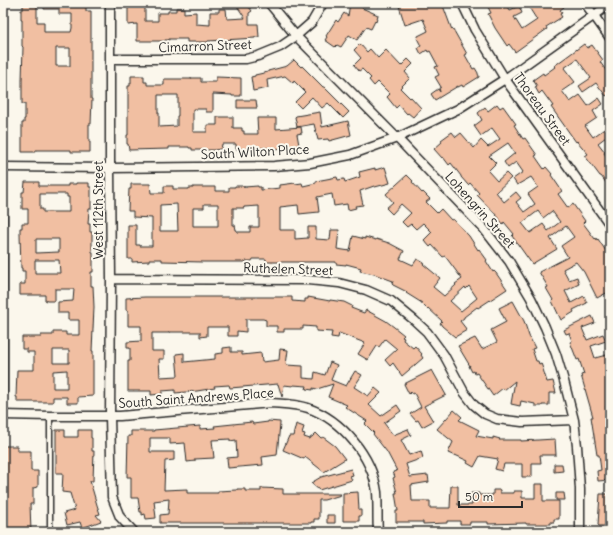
<svg xmlns="http://www.w3.org/2000/svg" width="613" height="535" font-family="Delius,sans-serif">
<rect width="100%" height="100%" fill="#fbf7ec"/>
<filter id="ink" filterUnits="userSpaceOnUse"><feTurbulence type="fractalNoise" baseFrequency=".025" numOctaves="2"/><feDisplacementMap in="SourceGraphic" scale="8" xChannelSelector="R" yChannelSelector="G"/><feConvolveMatrix kernelMatrix="1 2 1 2 8 2 1 2 1" color-interpolation-filters="sRGB"/></filter>
<g filter="url(#ink)">
<path fill="#f1bfa2" stroke="#2b2b2b" fill-rule="evenodd" d="M44,3H69V4H84V7H86V11H91V99H92L91,124H89V142H90V152H71V150H36L35,152H22V123H24V119H25V104H22V80L23,47L22,46V19H21V10H23V4H37V22H44V32H71L72,28V14H59V9H44ZM56,48H70V66H56Z
M128,3H145V21H158V13H168V11H176V8H184V13L196,12V24L210,25V12H219V9H226L227,19L245,18L235,3H246L252,11L249,13V24H258L259,37H255V38L208,41V42H187V39H169V40H165V41H137V24L128,25Z
M350,3H363L362,8L378,15L376,22L375,21L371,29L366,27L357,40L349,35L341,47L337,45L335,47L325,40L327,37L326,36L336,20L338,22L344,13L348,16Z
M408,3H442L452,30L453,29L467,54L465,55L473,69L475,68L478,73V74L479,76V77L463,87L462,85L458,87V86L435,100L431,94L438,89L440,92L439,88L441,87L435,77L439,75L435,67L438,66L430,51L428,52L427,50L421,54L418,48L421,46L417,38L418,37V36L428,31L423,19L405,25L399,6Z
M486,3H506L510,10L519,6L522,13L514,17L522,30L537,20L530,9L536,5L535,3H562L564,7L560,10L562,13L560,14L562,17L546,27L547,29L515,52L509,44L507,46L495,28L488,14L491,13Z
M360,44L367,52L370,49L378,58L386,50L401,66L408,59L413,64L405,72L410,78L400,88L410,98L411,97L421,108L413,117L408,113L407,114L399,105L396,108L387,97L390,94L378,82L374,86L369,80L371,78L362,69L359,71L354,65L361,58L354,50Z
M584,44L587,48L592,45L603,60L600,62L610,76V93L606,96L596,83L583,92L579,86L591,78L577,59L564,68L575,82L562,91L570,102L580,95L588,106L599,98L603,104L593,111L597,118L585,126L593,137L610,125V134L598,143L605,152L604,153L610,161V188L601,176H600L585,156L588,154L577,141L576,142L551,107L553,106L542,91L539,94L535,87L537,86L533,80L543,73L544,75L555,67L554,66Z
M294,60L301,67L302,66L323,87H324L349,112L343,118L328,103L322,108L312,97L301,108L295,102L305,92L294,81L293,83L285,76L267,80L268,88L253,91L251,77L255,76V75L268,72V71L287,66Z
M131,76H144V82H147V85H164V79H191V78H201V82H216V77L241,78V96H232V95L213,94V112H206V109H193V132H207V125H217V117H233V128H242V131H244V134H258L257,118H276V129L301,127L302,133L297,134L299,145H297V147L276,149L274,148H257V149H236V144H222L221,149L214,150H192V148H189V147H169V149L129,150L128,144H127V135H128V86H130V83H131ZM158,95H178V116H177V126L159,127V113H158Z
M237,100H256L257,108H237Z
M497,104L500,108L503,106L516,124L514,125L523,139L525,138L537,155L535,156L544,169L546,167L552,174L551,175L562,191L558,194L568,208L573,204L585,221L583,223L595,239L596,238L597,240L598,239L610,257V291L597,298L584,272L576,262L563,269L569,280L577,277L579,284L565,291L571,303L584,296L587,303L573,310L574,312L561,320L552,301L553,300L546,288L548,287L539,272L568,257L561,246L574,237L566,226L550,238L557,249L532,264L512,236L514,234L504,222L503,224L499,219V218L477,195L479,193L470,183L468,185L461,177V176L451,163L449,165L443,157L442,158L434,149L442,142L441,140L452,132L456,137L461,133L474,148L481,140L488,147L500,139L492,128L481,136L474,126L482,120L478,113L485,107L488,111ZM508,143L515,153L504,162L508,168L516,162L523,172L513,179L517,185L531,177L538,187L528,194L535,204L524,212L516,202L521,198L516,192L504,202L496,192L511,178L506,173L497,181L488,171L496,163L489,156ZM538,211L543,218L552,211L560,222L548,231L543,224L530,233L522,223Z
M320,112L322,127L348,121L351,135L329,141L328,139L318,140L314,124L297,127L295,117L296,116Z
M385,167L390,183L375,187L374,186L360,191L363,205L355,206L356,208L348,210L347,204L334,206L332,194L317,197L319,212L299,214L298,205L280,207V230H295V239L308,238V227H316V239L330,240L331,230H339L337,249L350,251L353,236L365,239V237L376,240V239L389,243L404,251L400,259L413,265L417,259L424,263L423,264L440,278L433,287L444,296L456,285L455,284L462,279L445,256L443,257L432,245L430,247L424,240L432,232L423,223L416,229L411,224L407,227L402,222L411,213L401,204L392,214L386,208L393,202L386,194L407,175L413,181L412,182L422,193L423,192L430,199L426,202L437,213L441,209L451,220L453,219L469,236L478,250L479,249L487,260L486,261L493,272L494,271L496,273L507,289L478,308L477,307L464,317V318L460,321L467,330L455,337L442,326L440,323L442,321L428,308L427,309L422,304V303L406,293L407,292L393,285L392,284L393,281L374,274L360,271L361,268L346,264V265L336,264V262H266V259H253L252,261H246V262H203L162,261V259H149V261L132,262V259H128V225H136V245H140V246H152V218L133,217V211H128L129,189H131V184H150L151,193H164V186H173V189H189V188H193V187H215V191H229V187H235V186H244V187L258,186V187H261V190L280,188V185L295,183V184L302,183L303,186L316,183V181L337,177L338,180L344,179L345,182L360,177L359,172L375,168V170ZM177,204L178,231H160V205ZM204,204H218V226H193V208H204ZM259,206V227H250V232H237V230H236L235,225H233V208H244V207ZM469,286L477,298L461,311L450,301L465,287L466,289Z
M25,182H39V186H68V184H76V183H89V187H91V209H89L88,224H90V232H92V252H93V272H91V286H93L94,307L92,351H93V396L78,397V403H67V397H53V402H17V397H16L17,370H34V352H27V349H22V337H41V335H53V332H66V335H79V320H68V313H58V302L73,301L74,289H55V301H47L45,300V295H20V284H25V271H22V268H21L20,234V228H22V223H28V209H22V192H24ZM40,194H67V197H69V212H43V209H40ZM36,239H59V252L36,253ZM35,260H59L60,273H35ZM53,350H69V363H53ZM67,370V388H53V371Z
M145,297H292V301L305,302V299H308V297L330,301V300L344,302L352,306L351,308L364,313L366,310L386,321L394,327L404,335L402,337L404,338L403,340L413,348L415,346L422,354L421,355L423,358L402,376L393,363L390,366L385,360L397,349L385,339L379,347L377,346L368,360L358,354L365,343L339,333L338,338L331,337L332,332L316,331V327L303,326V329H284V332H277V326H266V320L263,319H246V332L237,331V336H228V327H207V336L200,337V332H169V333H152V351H164V359H159L160,377L178,376L176,354L184,353V362L215,359V354L223,353V348L231,347V352H242V355L261,353L262,362L279,360L280,349L288,350L286,365L303,366V378L314,379L315,372L325,375L330,362L337,365L331,380L346,386L355,371L362,375L354,387L368,396L375,388L381,393L369,405L381,416L397,405L401,411L384,423L393,435L408,429L411,435L401,440L409,455L421,451L423,458L406,464L410,477L428,475L429,482L411,485L412,501H430V508H450L451,486H458V505H472L471,493H479V495H493V490H500V493H514V491H522V498H535V484H543V501H559V519H554V522H551V524H526V523L488,524V522H470V524H460V521H447V523L423,524V522H396V511H398L395,493H397L393,478L395,477L393,472L397,471L387,452L373,434L374,433L365,424H366L365,423L367,421L345,407L347,405L328,397L333,384L317,389L313,388V390L306,389L307,386L293,385V386L284,385L282,397L278,384L230,388L229,385L214,386L215,388L197,391L175,393V390L162,391V394L151,395V391H128V361H130V348H127V342L141,341V326H128V311L126,310V298Z
M513,301L524,321L529,336L535,348L532,349L536,361H538L539,364L541,363L547,382L553,381L556,393H549V405H542V406H535V404L521,401L520,406L511,404L515,381L504,390L503,388L493,396L481,379L477,373L475,374L474,371L472,372L469,366H470L458,346L475,338L482,349L497,342L491,330L506,322L499,308Z
M592,316L595,323L582,328L587,340L603,334L606,341L591,346L595,358L610,354V405L606,406L610,428V480L598,481L597,471L601,470L599,455H597L591,417H593L581,375L584,374L579,359L577,360L570,342L572,341L569,333L566,334L564,330Z
M432,370L446,395L424,406L433,421L422,427L418,420L416,421L410,414L421,407L414,393L412,394L411,392L409,394L404,384Z
M454,410L462,417L459,420L479,430L476,436L493,439V437L500,439L499,440H521V441L555,439L556,455H540L541,463H532V477H522V464H504L502,471L495,469L498,459L480,456L474,467L467,463L468,461L455,455V456L448,453L453,442L437,429Z
M268,421L280,422V424L277,455L262,457L263,465L228,468L227,458L237,457L236,440L230,441V439L212,440L214,458L195,459V461L187,462L185,443L170,444V438H150V452H174V460L165,461L164,490L187,489V493H218V491L236,490H237V489H245V491H261V488L283,489V494H340L341,495L324,500H319V519H314V522H311V523H160V515L168,514L169,499L154,501L156,518L146,519L145,514L142,515V512H140L138,498H131V477H127L128,436H131V431H154V430L200,426V429L215,428L214,426L252,422L253,424L268,422Z
M296,424L304,427L302,433L305,434L304,437L310,439L311,437H312L316,433L321,438L323,437L335,446L345,459L324,472L305,457L304,459L283,450L289,436H293Z
M56,430H65V437H78V430H91V438H92V451H94L93,481H90L97,505L100,514L96,515L101,521L82,528L80,522L67,525L64,513L75,510L70,493L62,492L63,473H56Z
M3,446H17V451H31V471H38V487L33,488V504H30L31,532H3Z
M554,464H562L563,471L554,472Z
M351,469L353,475L350,476L352,480L319,490L311,483L321,477Z
M358,492L359,510H361V516H359V521H343V493Z
M556,493H564L565,500H556Z
M600,494H608V504H610V526H599L598,525Z
M327,515H335V523H327Z"/>
<g fill="none" stroke-linecap="round" stroke-linejoin="round">
<g stroke="#2b2b2b" stroke-width="7">
<path id="lane" d="M4,3V415
M50,532V416"/>
</g>
<g stroke="#2b2b2b" stroke-width="11">
<path id="street" d="M110,3V168L111,279L110,416L112,497L120,517L134,532
M269,3L296,36L397,138L484,229L509,261L531,298L545,327L556,354L564,381L574,420L577,446L580,489V532
M462,3L475,30L505,79L610,225
M585,3L610,38
M110,59H246L258,56L280,47L296,36L312,22L323,3
M3,167L110,168L274,166L310,163L350,155L397,138L458,109L505,79L610,4
M111,279L308,280L339,283L366,290L391,301L414,320L427,332L444,355L464,392L474,405L485,414L497,419L522,422L574,420
M3,415L50,416H120L271,403C284,404 296,404 308,408C342,420 372,456 377,492C378,505 377,519 378,532"/>
</g>
<use href="#lane" stroke="#fbf7ec" stroke-width="4"/>
<use href="#street" stroke="#fbf7ec" stroke-width="8"/>
</g>
</g>
<g text-anchor="middle" dominant-baseline="central" stroke-width="4" stroke-linejoin="round" paint-order="stroke">
<g font-size="13" fill="#2b2b2b" stroke="#fbf7ec">
<text transform="translate(205 46) rotate(-2)">Cimarron Street</text>
<text transform="translate(542 109) rotate(54)">Thoreau Street</text>
<text transform="translate(255 152) rotate(-3)">South Wilton Place</text>
<text transform="translate(98 210) rotate(-90)">West 112th Street</text>
<text transform="translate(480 210) rotate(48)">Lohengrin Street</text>
<text transform="translate(288 269) rotate(2)">Ruthelen Street</text>
<text transform="translate(196 398) rotate(-4)">South Saint Andrews Place</text>
</g>
</g>
<rect width="613" height="535" fill="none" stroke="#fbf7ec" stroke-width="16"/>
<rect x="8" y="8" width="597" height="519" fill="none" stroke="#2b2b2b" stroke-width="1.5" filter="url(#ink)"/>
<path d="M459 501v6h63v-6" fill="none" stroke="#2b2b2b" stroke-width="2"/>
<text x="465" y="501" font-size="12" fill="#2b2b2b" stroke="#fbf7ec" stroke-width="3" paint-order="stroke">50 m</text>
</svg>
